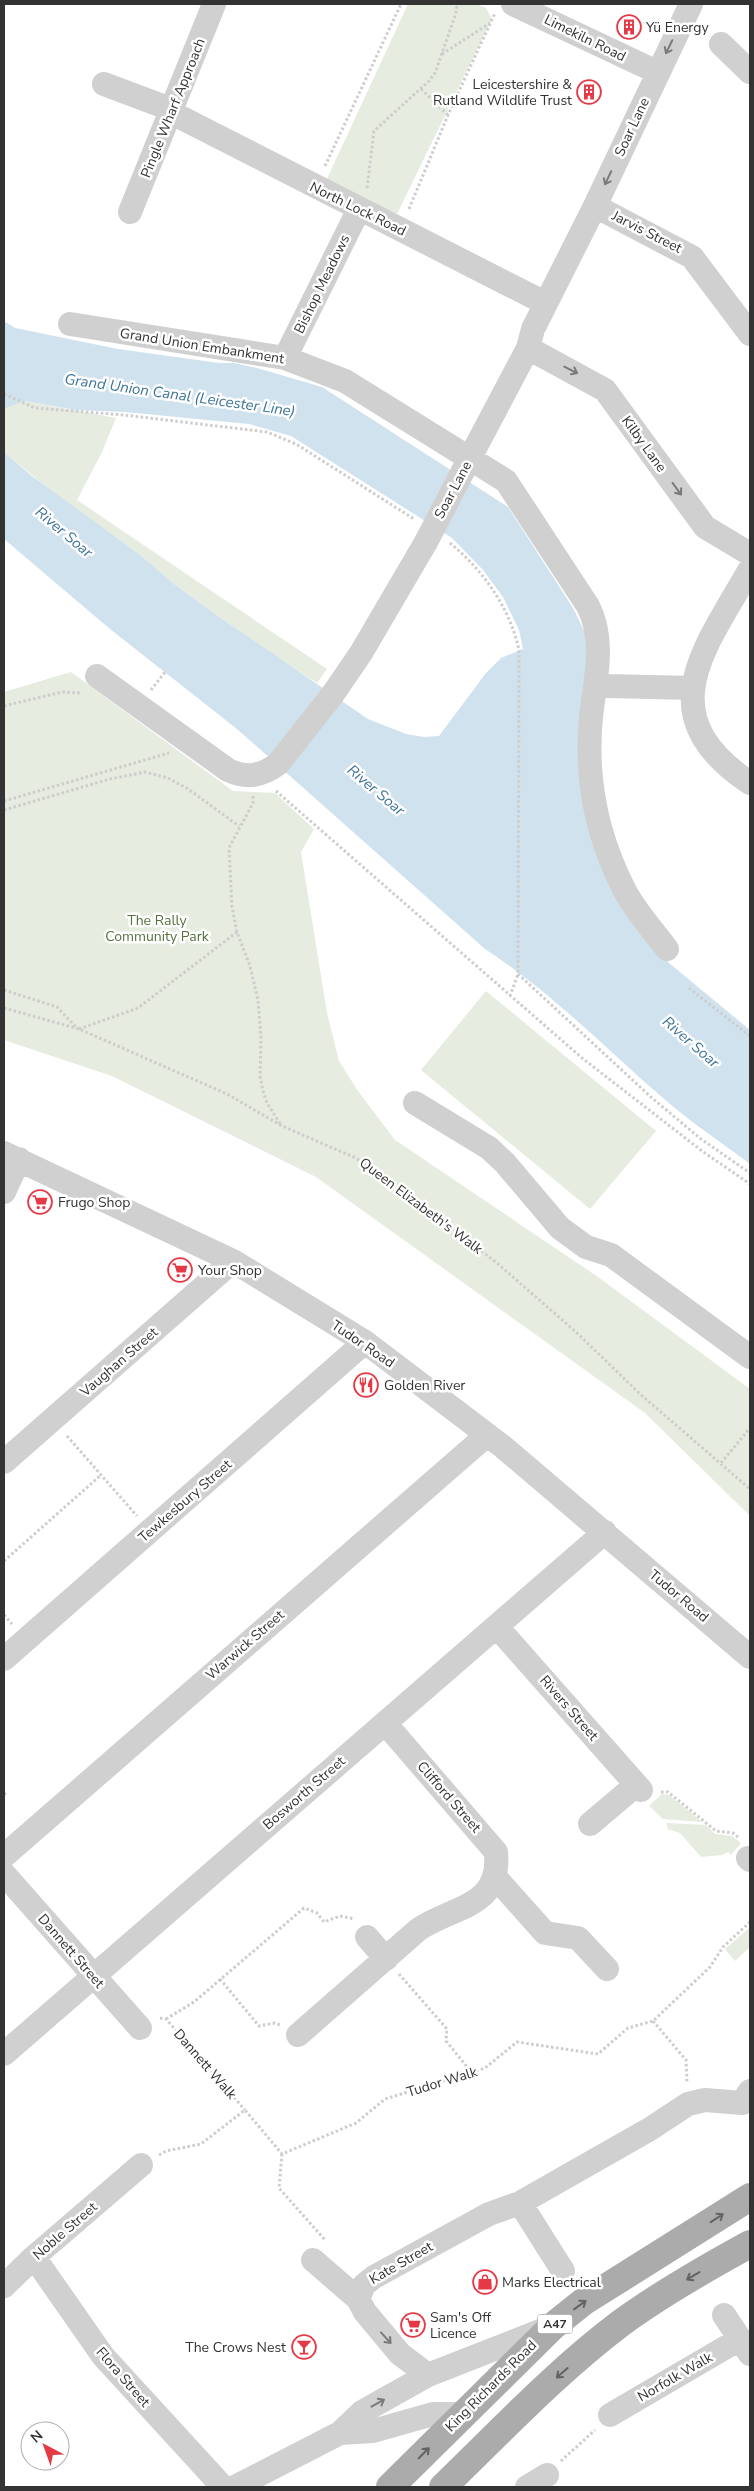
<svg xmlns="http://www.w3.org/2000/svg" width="754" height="2491" font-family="'Nunito Sans',sans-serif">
<rect width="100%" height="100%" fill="#fff"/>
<path fill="#e6ecdf" d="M408,4H477L486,8L492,19L397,214L326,181Z
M25,401L116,418L102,452L77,500L327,669L317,683L263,648L174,584L139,554L49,489L4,452V409Z
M71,672L233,791L275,793L314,829L301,852L327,1013L339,1061L358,1091L395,1140L598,1277L750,1389V1516L645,1413L316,1177L112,1076L4,1040V692Z
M486,991L656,1131L590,1209L421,1070Z
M662,1794L669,1795L702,1822L663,1819L649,1806Z
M666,1823L706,1825L715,1834L732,1836L741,1843L731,1855L728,1852L722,1855L701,1857L680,1833L668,1829Z
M750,1927V1947L735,1961L725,1949Z"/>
<path fill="#cfe2ee" d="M4,321L15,328L118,349L219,363H234L257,368L322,387L508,507L573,608L587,637L586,669L617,894L669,963L750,1030V1164C721,1142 690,1122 663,1098C604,1047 550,991 485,949L237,729L110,629L4,539V452L32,476L139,554L174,584L228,623L368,719L406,734L424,737L439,736L486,673L501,658L523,649L519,630L503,597L483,570L452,538L291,436L249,424L125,412L76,410L25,401L4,409Z"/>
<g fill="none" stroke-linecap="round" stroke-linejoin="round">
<path stroke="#cdcdcd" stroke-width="3" stroke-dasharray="2.5 2.5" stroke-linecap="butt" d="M442,54L490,23
M421,89L448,115
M325,166L401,4
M367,188L374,131L429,81L435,73L455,16L457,8L454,4
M409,209L448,115L495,13
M4,394L35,408L124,415L267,432L296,444L414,519
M450,543C483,570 510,608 519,650L518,974L510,996
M151,690L165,672
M4,706L62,692L82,693
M276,791L582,1058L702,1151L750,1184
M253,796V803L229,848L232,907L237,932L250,966L258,1000L261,1038L260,1076L263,1091L267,1103L281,1125
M4,801L169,753
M4,810L110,779L145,772L168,778L188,789L239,826
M518,974L652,1098L701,1139L750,1173
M689,988L750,1036
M4,990L57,1007L78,1029
M4,1008L79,1029L227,1094L282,1126L356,1158L429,1210L498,1264L576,1332L640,1394L750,1489
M79,1029L138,1008L237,932
M67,1436L137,1516
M721,1463L750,1428
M4,1561L101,1475
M4,1615L12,1624
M661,1792H668L716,1831L733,1833L739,1838
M4,1793L6,1795
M399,1974L447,2029L446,2041L472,2073
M220,1979L259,2026L275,2023L280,2025
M160,2018L166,2019L245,2110
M166,2019L194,2002L304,1908L317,1913L324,1922L340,1916L355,1919
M653,2021L686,2060L687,2083
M282,2154L279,2188L325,2240
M159,2155L166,2151L201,2144L245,2110L282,2154L356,2123L385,2099L485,2068L517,2042L598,2054L628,2028L653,2021L710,1967L723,1947L750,1922
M561,2461L595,2430"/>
<path stroke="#d0d0d0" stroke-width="24" d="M513,4L657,72
M721,44L750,72
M104,84L173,110
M172,113L545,303
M595,206L692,257L750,334
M130,212L214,4
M70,324L285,358L345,381L506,481L588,606C606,641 595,680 591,717C585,778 597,837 625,891C636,912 653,930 667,949
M528,348L605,390L705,527L750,554
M285,358L359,209
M463,471L528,348L533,329L595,206L691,4
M750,569C704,650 648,715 750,783
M97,676L228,770C247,779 261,776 278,764L333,694L361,653L426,542
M606,686L693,688
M415,1103L489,1148L505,1163L560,1228L586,1247L611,1255L750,1357
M4,1153L233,1261L365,1342L502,1446L750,1657
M4,1192L19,1159
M4,1462L233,1261
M497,1627L641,1790
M4,1659L365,1342
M590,1824L636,1785
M4,1856L487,1435
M748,1858L750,1860
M4,1874L140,2028
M495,1877L545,1933L578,1938L607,1969
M367,1937L386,1959
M298,2035L419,1929C456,1905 501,1907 496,1852L385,1723
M4,2054L605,1532
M520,2203L563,2271
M34,2257L103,2356L223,2487
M313,2260L358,2299L365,2312L400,2354L428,2375
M4,2286L34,2257L141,2165
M358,2299L364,2285L374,2277L489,2214L520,2203L650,2129L688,2104L705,2100L742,2103L750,2091
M724,2315L750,2354
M610,2415L740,2339
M340,2433L373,2431L433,2414H463
M235,2487L340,2433L362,2412L428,2375L553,2326
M527,2487L547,2475"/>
<path stroke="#ababab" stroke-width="28" d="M390,2487L553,2326L583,2302L750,2197
M443,2487C501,2431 556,2372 621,2323C662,2293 706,2268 750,2244"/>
<path stroke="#d0d0d0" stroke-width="24" d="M426,542L463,471"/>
</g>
<defs><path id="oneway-shaft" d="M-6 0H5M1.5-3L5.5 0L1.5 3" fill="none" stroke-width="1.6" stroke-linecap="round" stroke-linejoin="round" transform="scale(1.25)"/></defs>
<g stroke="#7a7a7a">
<use href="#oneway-shaft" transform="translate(669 47) rotate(116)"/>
<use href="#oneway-shaft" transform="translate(608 178) rotate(115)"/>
<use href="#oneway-shaft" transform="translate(571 370) rotate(27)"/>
<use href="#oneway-shaft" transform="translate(677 489) rotate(54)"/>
<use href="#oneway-shaft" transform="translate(386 2338) rotate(48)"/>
<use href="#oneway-shaft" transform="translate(378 2403) rotate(-29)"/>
</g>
<g stroke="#636363">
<use href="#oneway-shaft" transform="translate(717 2218) rotate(-33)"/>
<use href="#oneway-shaft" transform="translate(693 2276) rotate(149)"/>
<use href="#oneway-shaft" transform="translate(580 2305) rotate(-36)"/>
<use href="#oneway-shaft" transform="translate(562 2373) rotate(139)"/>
<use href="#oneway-shaft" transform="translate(424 2453) rotate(-45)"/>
</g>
<defs>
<g id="building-ring" transform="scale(1.25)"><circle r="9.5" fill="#fff" stroke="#e63946" stroke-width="1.5"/><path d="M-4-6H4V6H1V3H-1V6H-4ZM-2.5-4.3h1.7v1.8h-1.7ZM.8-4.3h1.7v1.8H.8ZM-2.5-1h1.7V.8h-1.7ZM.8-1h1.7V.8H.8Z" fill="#e63946"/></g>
<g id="supermarket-ring" transform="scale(1.25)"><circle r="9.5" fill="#fff" stroke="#e63946" stroke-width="1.5"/><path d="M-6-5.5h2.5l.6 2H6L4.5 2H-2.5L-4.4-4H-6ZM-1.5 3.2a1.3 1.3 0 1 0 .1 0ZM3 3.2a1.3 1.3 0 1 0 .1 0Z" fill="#e63946"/></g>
<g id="restaurant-ring" transform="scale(1.25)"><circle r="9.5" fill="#fff" stroke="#e63946" stroke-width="1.5"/><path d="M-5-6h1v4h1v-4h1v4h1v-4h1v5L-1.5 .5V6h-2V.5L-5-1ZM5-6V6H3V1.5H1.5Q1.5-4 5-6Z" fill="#e63946"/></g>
<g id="shop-ring" transform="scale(1.25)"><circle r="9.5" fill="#fff" stroke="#e63946" stroke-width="1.5"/><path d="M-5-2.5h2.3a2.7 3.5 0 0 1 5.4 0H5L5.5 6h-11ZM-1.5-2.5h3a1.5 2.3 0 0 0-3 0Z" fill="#e63946"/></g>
<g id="bar-ring" transform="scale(1.25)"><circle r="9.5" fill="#fff" stroke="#e63946" stroke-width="1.5"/><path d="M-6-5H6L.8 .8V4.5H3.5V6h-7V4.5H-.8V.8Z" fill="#e63946"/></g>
</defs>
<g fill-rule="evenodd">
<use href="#building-ring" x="629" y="27"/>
<use href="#building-ring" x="589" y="92"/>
<use href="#supermarket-ring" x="40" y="1202"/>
<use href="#supermarket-ring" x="180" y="1270"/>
<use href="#restaurant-ring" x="366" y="1385"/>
<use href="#shop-ring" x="485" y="2282"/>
<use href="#supermarket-ring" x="413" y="2325"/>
<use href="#bar-ring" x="304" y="2347"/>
</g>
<g text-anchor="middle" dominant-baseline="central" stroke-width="5" stroke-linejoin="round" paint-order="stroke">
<rect fill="#fff" stroke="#707070" stroke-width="1" x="537.5" y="2314.5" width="35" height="19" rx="4"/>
<g font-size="12" font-weight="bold" fill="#333">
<text x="555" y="2324">A47</text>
</g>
<g font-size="14" fill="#333" stroke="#fff" text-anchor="start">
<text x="646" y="27">Yü Energy</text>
<text x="572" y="84" text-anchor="end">Leicestershire &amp;<tspan x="572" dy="16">Rutland Wildlife Trust</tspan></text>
<text x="58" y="1202">Frugo Shop</text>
<text x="198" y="1270">Your Shop</text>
<text x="384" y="1385">Golden River</text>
<text x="502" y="2282">Marks Electrical</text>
<text x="430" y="2317">Sam's Off<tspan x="430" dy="16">Licence</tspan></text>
<text x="286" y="2347" text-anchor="end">The Crows Nest</text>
</g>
<g font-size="14" fill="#333" stroke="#fff">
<text transform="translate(585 38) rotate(26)">Limekiln Road</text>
<text transform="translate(173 108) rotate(-68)">Pingle Wharf Approach</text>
<text transform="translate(632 127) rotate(-65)">Soar Lane</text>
<text transform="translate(358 209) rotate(26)">North Lock Road</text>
<text transform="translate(647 232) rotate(27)">Jarvis Street</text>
<text transform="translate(322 284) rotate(-64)">Bishop Meadows</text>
<text transform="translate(202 346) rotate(9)">Grand Union Embankment</text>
<text transform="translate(644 444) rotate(54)">Kilby Lane</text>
<text transform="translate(453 490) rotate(-62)">Soar Lane</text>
<text transform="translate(421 1206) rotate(37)">Queen Elizabeth's Walk</text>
<text transform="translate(363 1344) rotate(34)">Tudor Road</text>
<text transform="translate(119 1362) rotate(-41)">Vaughan Street</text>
<text transform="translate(185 1501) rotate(-41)">Tewkesbury Street</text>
<text transform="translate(679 1596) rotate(40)">Tudor Road</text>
<text transform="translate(245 1645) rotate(-41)">Warwick Street</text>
<text transform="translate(569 1708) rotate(49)">Rivers Street</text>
<text transform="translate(304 1793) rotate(-41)">Bosworth Street</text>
<text transform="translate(449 1797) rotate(49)">Clifford Street</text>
<text transform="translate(71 1951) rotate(49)">Dannett Street</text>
<text transform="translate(205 2064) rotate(49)">Dannett Walk</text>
<text transform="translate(442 2082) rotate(-17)">Tudor Walk</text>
<text transform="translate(65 2231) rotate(-41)">Noble Street</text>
<text transform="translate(401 2263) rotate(-30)">Kate Street</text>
<text transform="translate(123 2377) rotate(49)">Flora Street</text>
<text transform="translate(675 2377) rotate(-30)">Norfolk Walk</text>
<text transform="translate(491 2386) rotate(-45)">King Richards Road</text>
</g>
<g font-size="14" fill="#56703f" stroke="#fff">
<text x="157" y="920">The Rally<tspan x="157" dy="16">Community Park</tspan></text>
</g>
<g font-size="15" font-style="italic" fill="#3f7597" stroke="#fff">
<text transform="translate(180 395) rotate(8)">Grand Union Canal (Leicester Line)</text>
<text transform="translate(64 532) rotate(40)">River Soar</text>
<text transform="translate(376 790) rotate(40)">River Soar</text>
<text transform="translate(691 1042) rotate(41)">River Soar</text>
</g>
</g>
<rect width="754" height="2491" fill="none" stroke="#333333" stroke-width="10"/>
<g transform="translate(45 2446) rotate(319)"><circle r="24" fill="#ffffff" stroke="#adadad"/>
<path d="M0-4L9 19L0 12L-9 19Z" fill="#e63946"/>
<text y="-8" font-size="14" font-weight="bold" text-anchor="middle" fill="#333333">N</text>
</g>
</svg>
